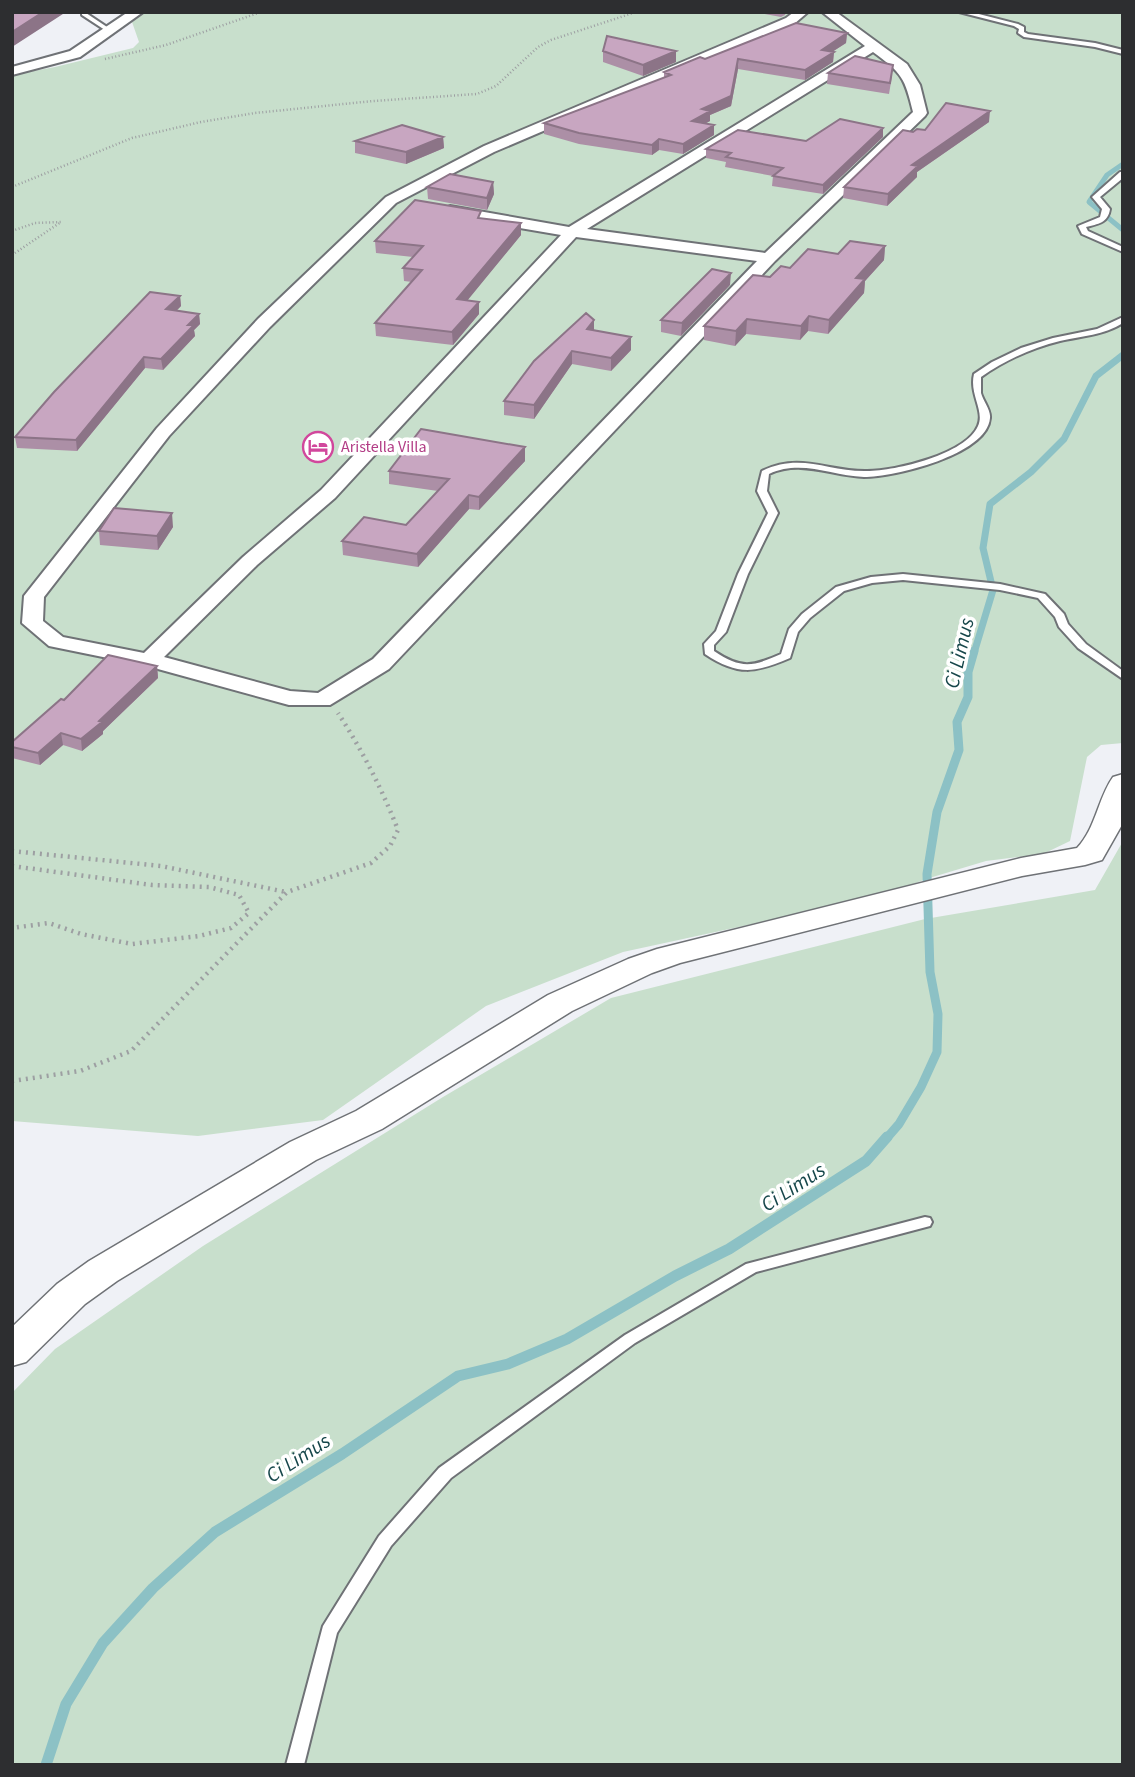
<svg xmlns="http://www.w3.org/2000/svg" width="1135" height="1777" font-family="'Source Sans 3',sans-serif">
<rect width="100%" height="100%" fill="#eff1f6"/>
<path fill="#c8dfcc" d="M145,12H1123V743L1101,745L1087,757L1070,841L1043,854L986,861L926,879L852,908L789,916L623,952L486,1006L323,1120L198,1136L12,1121V75L55,67L133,48L139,42L132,22Z
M1123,841V1765H12V1393L55,1349L203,1246L443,1097L611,998L925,919L1095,890Z"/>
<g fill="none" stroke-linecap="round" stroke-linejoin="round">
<path stroke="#8cc1c5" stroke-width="5" d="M1123,164L1107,175L1089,202L1123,230"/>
<path stroke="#8cc1c5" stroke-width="7" d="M974,653L993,590L983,548L990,504L1031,472L1064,439L1096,376L1123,355"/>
<path stroke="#8cc1c5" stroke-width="9" d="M886,1139L899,1124L921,1087L937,1052L938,1014L930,972L927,874L937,812L959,750L957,722L968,697V672L974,651"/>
<path stroke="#8cc1c5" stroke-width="11" d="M46,1765L66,1704L103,1643L153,1588L215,1532L342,1454L458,1376L508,1364L567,1339L675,1276L729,1249L866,1161L887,1137"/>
<g stroke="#6f7276" stroke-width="4">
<path id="service" d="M959,12H971L1018,24L1024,27V32L1028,34L1095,43L1123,50V54L1095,47L1024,37L1018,33L1019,29L1014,26Z
M82,13H86L113,31L108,32L82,15Z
M1120,172H1123V178L1100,197L1110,209C1108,223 1098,224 1086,227L1088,231L1123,247V252L1082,234L1078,226L1100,217L1102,209L1092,197Z
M1123,317V323C1104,335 1082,336 1060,341C1032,348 1005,360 981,377C981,382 981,388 981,393C983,401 991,410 990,418C987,455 894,477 864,477C831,476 802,459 769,474L767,491L778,513L748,574L726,632L714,645V651C741,669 752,667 781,654L789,629L802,614L836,587L871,577L903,574L1000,584L1045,594L1064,614L1068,624L1086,644L1123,671V679L1078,648L1059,627L1055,617L1038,598L1000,590L903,580L872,583L844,591L810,618L798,632L790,658C755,673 738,676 705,654L704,644L716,631L738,574L768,513L757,491L762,471C801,452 828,472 867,471C896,471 966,454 978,426C985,411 969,394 974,374L992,362L1021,348L1053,338L1097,329Z
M925,1217L930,1218L932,1222L930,1226L756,1272L635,1343L451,1478L391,1546L337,1633L304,1765H286L323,1626L379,1536L439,1468L625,1335L746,1264Z"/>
</g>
<g stroke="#6f7276" stroke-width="4">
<path id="minor" d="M128,12H143L80,57L12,75V67L70,51Z
M794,12H808L794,24L494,152L396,203L270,327L169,436L44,597L43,621L63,637L144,653L243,557L321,490L561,235L450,216L445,214L442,211L445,208L450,206L569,227L865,46L822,12H836L907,64L920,85L927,113L925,116L775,261L389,669L330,705H289L147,666L49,646L22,623L24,596L157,428L258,319L386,197L484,146L786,18ZM873,52C902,73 905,78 913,112L765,253L587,229ZM576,237L757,261L373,659L318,693L290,691L164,657L257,565L335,498Z"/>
</g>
<g stroke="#6f7276" stroke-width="3">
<path id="tertiary" d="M1123,774V823L1102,860L1085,865L1022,876L680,963L652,973L572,1011L382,1129L316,1160L117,1281L85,1304L26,1362L12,1366V1327L57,1284L89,1261L290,1142L356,1111L548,995L628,959L657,949L1021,858L1077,848C1096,828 1098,798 1113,777Z"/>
</g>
<path stroke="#9d9fa2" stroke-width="2.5" stroke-dasharray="1 2.5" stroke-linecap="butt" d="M105,59L166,45L261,12
M12,187L132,138L201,122L255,113L373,101L477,94L496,86L538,47L551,40L636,12
M12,231L35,223L61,222L12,255"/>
<path stroke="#9d9fa2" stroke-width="4.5" stroke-dasharray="2 5" stroke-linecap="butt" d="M12,851L161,866L286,892
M12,866L152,885L209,887L239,895L249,913L231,928L199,936L132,944L81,934L49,923L12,928
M12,1081L80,1071L131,1051L287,892L371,863L390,846L398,830C382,789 362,750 338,713"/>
<use href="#service" fill="#fff" fill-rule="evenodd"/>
<use href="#minor" fill="#fff" fill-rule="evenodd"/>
<use href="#tertiary" fill="#fff" fill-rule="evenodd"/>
</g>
<path fill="#ac8fa6" d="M753,12H786L785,15L781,17Z
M847,33L846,43L832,52H834L833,62L805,80L738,69L731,106L710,115V121L706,123L714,135L683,154L659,150L652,155L579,144L544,134V123L664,78V72L705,59Z
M603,51L676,62L643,76L603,62Z
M828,73L892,76L889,94L827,84Z
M989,122L917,172V177L887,206L843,198L844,187L913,132Z
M883,128V137L823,194L772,186L773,176L725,167L726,162L706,158V149L806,141Z
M443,137L444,148L406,164L355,153V141Z
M493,182L494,194L487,210L428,199L427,187Z
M481,218L521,235L467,300L479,314L453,345L376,336L375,323L412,282L404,281L403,268L413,257L376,253L375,241Z
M885,246L884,260L865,281L864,293L828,334L808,331L800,340L746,334L735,346L704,340V326L770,277L790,268L838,254Z
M730,285L681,336L661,332V320Z
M180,296L181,306L176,311L199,314L200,324L194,330L195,336L163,370L145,368L77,451L17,448L15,437Z
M594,320V331L631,350L611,371L572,364L534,419L504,415V401Z
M525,447V461L479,510L469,509L418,567L343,555L342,541L406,525L438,491L389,484V471Z
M173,527L158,550L100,545L99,531Z
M157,666L158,678L103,731V734L82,751L63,745L40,765L12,758V742L64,700Z"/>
<path fill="#8c7487" d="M43,12H66L12,47V32Z
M847,33L846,43L821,59L822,50Z
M676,51V62L643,76V65Z
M834,52L833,62L805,80V70Z
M738,59V69L731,106L710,115V121L691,131L692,121Z
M990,111L989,122L917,172V177L887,206L888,194L912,165Z
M714,125V135L683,154V144Z
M883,128V137L823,194V185Z
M443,137L444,148L406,164V152Z
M659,139V150L652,155V145Z
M493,182L494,194L487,210V198Z
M521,223V235L458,312L457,299Z
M885,246L884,260L865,281L864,293L828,334L829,320L856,278Z
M731,273L730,285L681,336L682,323Z
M180,296L181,306L167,320L166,309Z
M479,302V314L453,345L452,332Z
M199,314L200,324L194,330L195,336L163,370L161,359L188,325Z
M809,316L808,331L800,340L801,326Z
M747,319L746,334L735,346L736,331Z
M594,320V333L587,329Z
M631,337V350L611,371V358Z
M572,351V364L534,419V405Z
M144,357L145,368L77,451L76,440Z
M525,447V461L479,510V497Z
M469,495V509L418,567L417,554Z
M172,513L173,527L158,550L157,536Z
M157,666L158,678L103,731V734L82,751L81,739Z
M61,733L63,745L40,765L38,753Z"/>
<path fill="#c8a6c1" stroke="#8c7487" stroke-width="2" d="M12,12H43L12,32Z
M796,23L847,33L822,50L834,52L805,70L738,59L731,96L702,109L710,111L692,121L714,125L683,144L659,139L652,145L579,133L544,123L671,75L664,72L700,57L705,59Z
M607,36L676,51L643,65L603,51Z
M855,56L893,65L890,83L828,73Z
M946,103L990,111L912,165L918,166L888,194L844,187L903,130L913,132L917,129L925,130Z
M840,119L883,128L823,185L773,176L783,168L726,157L731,153L706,149L738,130L806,141Z
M402,125L443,137L406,152L355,141Z
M450,174L493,182L487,198L427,187Z
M415,200L481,211L478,218L521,223L457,299L479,302L452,332L375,323L422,270L403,268L423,246L375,241Z
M850,241L885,246L856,278L865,279L829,320L809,316L801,326L747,319L736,331L704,326L753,275L770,277L781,266L790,268L808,249L838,254Z
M712,269L731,273L682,323L661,320Z
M150,292L180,296L166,309L199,314L188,325H194L161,359L144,357L76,440L15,437L54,392Z
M586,313L594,320L587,329L631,337L611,358L572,351L534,405L504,401L534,361Z
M421,429L525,447L479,497L469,495L417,554L342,541L364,517L406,525L449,479L389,471Z
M114,508L172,513L157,536L99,531Z
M108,655L157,666L99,721L102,722L81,739L61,733L38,753L12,747V742L61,699L64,700Z"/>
<defs>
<g id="hotel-ring" transform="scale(1.575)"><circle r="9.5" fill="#fff" stroke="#d1479c" stroke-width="1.5"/><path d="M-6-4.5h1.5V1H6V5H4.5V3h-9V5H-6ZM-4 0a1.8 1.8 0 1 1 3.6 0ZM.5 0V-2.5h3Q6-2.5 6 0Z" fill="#d1479c"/></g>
</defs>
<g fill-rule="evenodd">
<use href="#hotel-ring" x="318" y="447"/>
</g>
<g text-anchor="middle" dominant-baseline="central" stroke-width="7" stroke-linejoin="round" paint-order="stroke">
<g font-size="16" fill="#b23c85" stroke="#fff" text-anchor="start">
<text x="341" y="447">Aristella Villa</text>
</g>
<g font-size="21" font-style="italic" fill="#17474b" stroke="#fff">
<text transform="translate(959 653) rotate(-77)">Ci Limus</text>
<text transform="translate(793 1187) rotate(-33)">Ci Limus</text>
<text transform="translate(298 1458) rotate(-33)">Ci Limus</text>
</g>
</g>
<rect width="1135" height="1777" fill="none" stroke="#2d2e30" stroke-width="28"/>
</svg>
